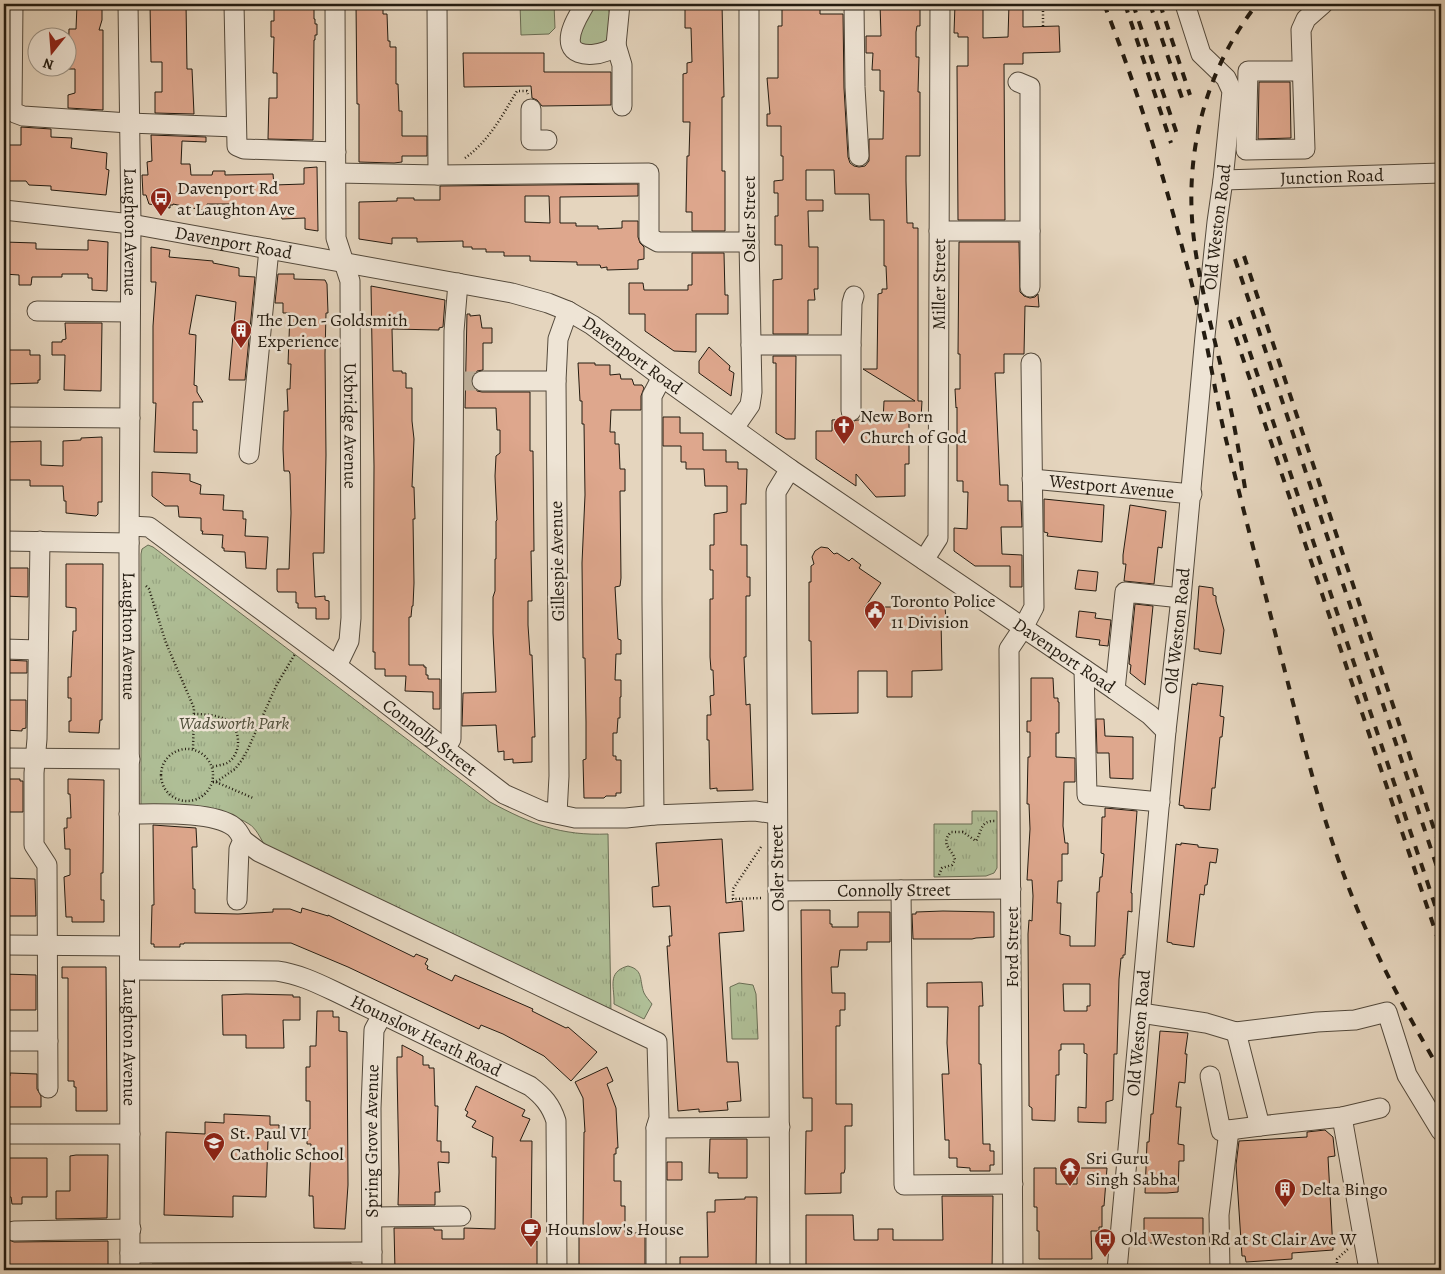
<svg xmlns="http://www.w3.org/2000/svg" width="1445" height="1274" font-family="Alegreya,serif">
<defs>
<pattern id="park-tufts" width="24" height="20" patternUnits="userSpaceOnUse" patternTransform="scale(1.25)"><rect width="24" height="20" fill="#afbe96"/><path d="M3 7l-1-3M5 7V3M7 7l1-3M15 17l-1-3M17 17v-4M19 17l1-3" fill="none" stroke="#96a380"/></pattern>
</defs>
<rect width="100%" height="100%" fill="#e5d5be"/>
<filter id="stains"><feTurbulence type="fractalNoise" baseFrequency=".004" numOctaves="4"/><feColorMatrix values="0 0 0 0 .2 0 0 0 0 .09 0 0 0 0 .02 0 0 0 .5 -.17"/></filter>
<radialGradient id="worn" r=".72"><stop offset=".6" stop-color="#630" stop-opacity="0"/><stop offset="1" stop-color="#630" stop-opacity=".3"/></radialGradient>
<path fill="#afbe96" stroke="#6a6d54" d="M520,4H554L555,28L549,34L521,35Z
M590,4H607C612,18 612,35 602,46H580L578,29Z"/>
<path fill="url(#park-tufts)" stroke="#6a6d54" d="M148,545L153,547L490,802C531,824 561,836 608,834L611,1015L265,846C261,839 256,828 249,824C228,809 169,810 141,809V554L142,549Z
M972,811H997V868L994,873L986,876L934,877V824H972Z
M628,966C644,970 639,980 644,993C646,997 649,1000 652,1004L644,1019L614,1004C615,988 606,972 628,966Z
M739,983L753,985L756,994L758,1039H732L730,987Z"/>
<path fill="#dea78d" stroke="#241c11" fill-rule="evenodd" d="M99,4V6H102V20L99,30H103V110L68,108V95L75,93V69H68L69,29H76L77,5Z
M150,4H186L187,69H192L194,114L155,113V92H162V62H151Z
M274,4H314V19H315V24H317V35H315V40H314L313,140L268,139L269,98H277V73H273L274,37H271V21H274Z
M356,4H383V14H387L388,41H390V47H396V84H398L399,111H402V136H427V156H402V162L394,163L359,162V104H357Z
M691,4H722L724,97H722V171H725V231H692V212H686L687,156H689L690,122H683V74L687,73V63L692,62L691,28H685V6H691Z
M782,4H820V14H843L844,88L848,157L850,163L854,166L859,167L865,166L869,161V139H883L884,91H880V70H872L873,53H866V36H881L880,4H920V26H917L916,32V57H919L918,92H920V156H906V181L907,223H913V228H918V401H922L921,419H909V464H905V496L876,497L856,474V486L816,459V431H832V420L844,419L851,422L857,420L883,421L884,401H915L863,369H877L878,294L882,293V289H887L886,266H884V220H870L869,194H835L834,170H806V200H823V211H808L809,247H818V289H814L815,300H808V334H773V280L782,279V245H775V216H778V193H774V181L783,180V156H781V126H767V114H770L767,78H778V26H782Z
M955,4H983V38L1008,37L1009,4H1023V27L1059,26L1060,52L1023,53V64H1004L1005,220H958L957,66H968V37H958V33H954Z
M463,53H544V72H611V105L542,106L537,100L532,98L531,86L464,87Z
M1259,82H1290L1291,138L1258,139Z
M21,127L51,129V137L72,138L71,148L107,153L106,169L109,170L106,195L51,190V186L29,185L26,181H4V145H21Z
M151,135L206,137V142L182,141L181,164H190L191,175H212L213,171H225V175L273,174L274,185L304,184V168L317,167L318,231L305,229V218L282,219L281,215L257,216V212H232V204H207V211L173,204V205H170V208L149,204L146,195H143L142,175H148L147,162L152,161Z
M638,184V196L560,197V223H576V226H598V229L622,228V221H638V237L640,243L644,247V259L638,260V269L607,270V267L601,268L600,265H577V262L530,261V256H504V252H486V249H472V247H463V241L417,242V238H392V244L359,239V202L397,201V198H414V200H440V186ZM525,196H549L550,223L525,222Z
M88,240L108,242L107,291L92,290V278H88V274H62V277H32L31,285H19V275L4,274V242L36,243V249L88,250Z
M959,242H1019L1020,292L1024,296L1030,298L1035,297L1038,294L1039,307L1025,306L1024,354H1004V373H995L1000,485H1008V501H1021L1022,527H1001L1002,554L1022,555V587H1010V566H975L954,551V528L967,529L968,492H963V481H957V407L956,408L955,389H960V354H958Z
M151,247L170,250L169,257L213,261V263L239,268V276L255,277L245,380H229L236,302L196,295L189,334L196,335L194,385L197,386V392L203,402H193V430H197V453L154,452L156,403H153V326L156,282H151Z
M692,253H724L725,295H728V314H696V352L674,351L645,331V314H629V283H643L644,290H688V285H692Z
M278,274H294V279L325,280L327,284L328,313H326L325,354L326,455L324,553H313L315,597L325,596V600L329,601V619H316V608H298V603H296V592H278L277,590V569H289L291,513L290,474L289,471H284L283,449L284,411H288L287,389H290L291,364H288L290,313H283V303H275Z
M371,286L445,300L443,327L439,328V330L392,329L393,371H402V373H406V388H412V421L414,439L412,487H414L415,519H413L414,583L413,606H412L411,617H409V665H424V667H426V675H428V679H440V709H433V692L405,691L406,676H385V669H375V652H373L374,466Z
M467,314H470V316L480,315L482,328H492V343H483V370L477,371L473,375L471,381L473,387L477,391L482,392H530V451H533L534,551H531L532,601H528V625L530,655H532L535,737H532V762L513,763V759L504,760V751L498,752L496,725L462,726L463,693L496,692L493,633V597L495,591V559H496V521L497,520L495,476L496,456L500,453V430H497L496,408H465Z
M65,323H102L101,391L64,390L65,355H52V342H62V340L66,339Z
M709,347L730,366L729,370L734,373L731,396L699,373V361Z
M4,350H30V355H40V380H38V383L4,384Z
M773,356H796L795,439H786L776,433V363H773Z
M578,363H595V365H610V375L620,374L621,379H632L634,385H642L644,388L641,396V410H611L610,432H615V444H619L620,469H625V491H620L621,578L620,586L615,587L618,639L621,640V654H616L615,680H621V697H620V718H618L617,733H613V756H616V760H621V793H616V796H606L604,798H584L583,760L586,759V722L585,658H583L582,563L585,495L584,424H582V401H580Z
M663,417H680V433H703V450H726V462H738V469H747L746,504H741V545H747V577H750V596H746V657H744L746,705L750,704L753,790L717,791V788L710,789L709,740H707V715H711L710,696L714,695L713,670H711L710,657V599H713V570H710V545H714V514L727,512V486H705L704,469H686V462H681V446H663Z
M102,437V502H98V514L96,516L66,513V501H64L63,486H30V480H8V474H4V442L41,441V465L63,466V441L81,440V438Z
M152,472L190,474V481L201,485L200,494L224,495L223,510L243,511V519H246L245,536L268,537L266,569L246,568L245,552L224,551V548H222L223,535L202,534L203,531H201V518L179,517L178,506H165L152,496Z
M1044,499L1104,505L1102,542L1047,536L1048,533L1044,532Z
M1130,505L1166,511L1162,548L1158,547L1154,584L1124,581L1126,564H1123V555Z
M821,547L828,548L834,554L837,553L849,561L852,558L861,565L859,568L881,583L865,607H945L946,620H941L942,670L912,671V697H887V671H858V713L812,714L811,641H809V582H811V566L814,564L812,557L815,551Z
M66,564H103L102,720H100L99,733L69,732V721H71V698H68V677H71L73,631H76V608L66,607Z
M4,568H28V597L4,596Z
M1078,570L1098,572L1096,591L1075,589Z
M1199,586L1213,588V595L1216,596V601L1224,630L1221,654L1199,651V649H1194Z
M1135,604L1153,606L1145,685L1130,673L1131,665L1129,664Z
M1079,611L1096,613L1095,618L1111,620L1108,646L1099,645L1100,640L1076,637Z
M4,660L27,661V673H4Z
M1031,678H1053L1054,698H1058V702H1059V733H1056V757L1075,758V782H1064L1063,826L1065,843H1068V854H1062V881H1058L1057,903H1061L1060,934L1070,936V946H1095L1097,892H1099L1100,877H1102L1104,854L1101,853L1102,817H1105V808L1137,811L1131,893H1132V912L1128,911L1125,955H1123V958H1121L1119,979L1117,1054H1114L1113,1100L1106,1102V1123L1078,1122V1107L1086,1108L1087,1054L1084,1053V1044H1061V1050H1059V1075H1056L1055,1121L1032,1120V1108L1029,1106V1091L1028,934L1029,920L1032,921L1033,896L1032,880H1027L1030,829L1029,804H1027L1028,757H1030V732H1027V721H1031ZM1063,984H1090V1006H1087V1011H1064Z
M1197,683L1223,686L1220,716L1224,717L1222,737H1220L1215,788H1212L1210,810L1184,808V806L1179,805L1192,684L1197,685Z
M4,700H26V728L22,729V731L4,730Z
M1096,719H1104L1105,736L1133,737V779L1110,778L1109,753H1097Z
M6,779H20V781H23V812H4V781H6Z
M68,779L104,780L103,873H101V900H104V922H72V917H66L64,877L70,875V849H65L64,828H67V818H71L70,794H68Z
M153,825L196,828L197,847H192L193,889H195V913L238,914L273,912V909H290L301,913L302,908L328,916V915L414,957L416,954L428,959L425,964L428,966L427,969L452,981L455,975L533,1009L532,1011L566,1028L568,1027L597,1052L571,1081L544,1056L503,1034L481,1025L479,1029L348,967L291,943H184V944H180V947H154V944H151L152,905H154Z
M722,839L726,903L742,901L744,931L719,933L727,1062H738L741,1101L727,1102L728,1110L699,1112V1109L678,1111L667,946H670L669,936H672L670,906L653,907L652,887L659,886L656,843Z
M1181,843L1198,845V847L1218,849L1216,863L1210,862L1207,885H1205L1204,895L1200,894L1194,947L1172,944V943L1167,942L1176,844L1181,845Z
M4,878L35,879L36,916H4Z
M801,910H830V924H832V927H858V912H890V942H867V950H840L838,967H831L832,993H845V1010H840V1026H836V1104H852V1126H845V1169L844,1173H841V1193L805,1194L806,1131H812V1098H803Z
M943,911L994,912V937L976,938L972,939H913L912,914H916V912Z
M62,967H106L107,1111H76V1087H74V1081H68V978H62Z
M4,974L36,975V1010H9V1006H4Z
M982,982L983,1006H979V1064H981L983,1144H990V1151H994V1165H990V1171H970V1168L957,1167V1158H949V1140H945L942,1074H949L947,1043L948,1007H927V983Z
M246,994L293,995V997H300V1020H283L284,1048H246V1035H223L222,995Z
M317,1011H333V1017H339V1031L347,1032L348,1185L345,1229L314,1228L313,1196H309L311,1144H307V1129H310V1101H306V1067H310V1046H316Z
M1160,1031L1188,1033L1185,1054H1187L1185,1083L1179,1082L1176,1107H1181L1178,1144L1184,1145V1161H1179L1178,1192L1167,1193H1145L1147,1142H1149L1151,1114H1153Z
M402,1045L423,1056V1065H429V1068H434L435,1106H438L437,1141H441V1152H449V1163L438,1162L440,1192H435V1205H398L399,1172L397,1070V1057H402Z
M607,1067L613,1081L607,1084L616,1108L618,1148H616V1154H614V1181H621V1206H625V1233H645V1270H579V1233L583,1232L584,1132H585L583,1098L575,1082Z
M10,1073L37,1074V1089L41,1096V1107H4V1076H10Z
M476,1086L525,1110L522,1116L530,1119L520,1141H532L531,1236H535V1241H537V1270H395L394,1228H434V1230H442V1239H464V1228L495,1229L496,1157H492L493,1137L472,1127L476,1121L466,1116L468,1112L465,1110Z
M224,1114L270,1116V1125H279V1139H268L266,1197L233,1196V1217L164,1215L166,1132L205,1134V1122L224,1123Z
M1325,1130L1333,1137L1335,1156L1328,1157L1333,1250L1292,1253V1259L1246,1262L1245,1256H1242L1236,1165L1239,1141L1307,1137V1132Z
M710,1139H747V1178H718V1173H709Z
M76,1155H108L107,1218L56,1219V1191H70V1156Z
M4,1158H47V1197H22V1204H12L11,1197H4Z
M667,1162H682V1180H667Z
M1034,1168H1056V1184H1077V1168H1107L1104,1206H1102V1227H1099V1231H1091L1092,1259H1039V1231H1037V1207H1034Z
M942,1196H993L992,1270H806V1215H853L854,1240H878V1229H893V1240H943Z
M745,1197H757L756,1270H680V1257H708L707,1212H715V1200L745,1199Z
M1144,1218H1203V1243H1144Z
M4,1238L14,1242L108,1241V1270H4Z
M351,1263V1270H152V1264Z"/>
<g fill="none" stroke-linecap="round" stroke-linejoin="round">
<path stroke="#beb09b" stroke-width="19" stroke-dasharray="19 9" stroke-linecap="butt" d="M458,381H482"/>
<g stroke="#544a3c" stroke-width="21">
<g id="minor">
<path d="M13,4L12,108L15,113L23,116L129,123L236,127"/>
<path id="s1" d="M128,4L131,224L129,555L130,1270"/>
<path d="M234,4L237,146L244,149L336,152"/>
<path id="s2" d="M335,4L336,238L350,281L351,618L349,641L337,666"/>
<path d="M437,4L438,175"/>
<path d="M585,4C579,15 567,32 571,45C576,60 608,55 616,45L620,4"/>
<path d="M854,4L855,87L859,156"/>
<path d="M616,45L622,65V106"/>
<path d="M1302,71H1248L1246,150L1305,149L1301,30L1306,19L1323,4"/>
<path d="M1018,82L1030,87V287"/>
<path d="M531,109V140H547"/>
<path d="M337,173L438,175L649,173V237L658,242H749"/>
<path id="s3" d="M1223,180L1441,173"/>
<path id="s4" d="M4,210L131,224L512,293L548,303L568,311L592,325L662,377L790,469L1115,690L1150,715L1166,731"/>
<path d="M939,231H1030"/>
<path d="M37,311L130,312"/>
<path d="M751,345H851L852,303L854,296"/>
<path d="M482,381H556"/>
<path d="M851,411V345"/>
<path d="M4,417L130,418"/>
<path d="M734,428L750,405L752,392L749,242V4"/>
<path d="M249,454L269,249"/>
<path id="s5" d="M1032,479L1192,494"/>
<path id="s6" d="M130,526L149,527L337,666L504,794L542,811L575,818H626L654,815L755,811L776,814"/>
<path d="M4,541L129,543"/>
<path d="M40,541L37,739L34,773V845L47,865L48,1088"/>
<path id="s7" d="M924,560L938,538L940,4"/>
<path d="M4,649L38,650"/>
<path d="M1084,669L1087,795L1160,802"/>
<path d="M1115,690L1125,592L1181,598"/>
<path d="M445,749L451,739L454,331L458,283"/>
<path d="M4,758L130,759"/>
<path d="M129,814C157,814 213,811 234,827C238,830 241,836 243,840L239,849L237,900"/>
<path d="M557,814L559,776L556,381L558,339L568,311"/>
<path d="M654,815L652,601V396L662,377"/>
<path d="M243,840L259,852L657,1042L659,1118L656,1128V1270"/>
<path d="M901,890L904,1185L1013,1184"/>
<path id="s8" d="M778,891L1011,889"/>
<path d="M4,945L129,946"/>
<path id="s9" d="M130,970L277,971C298,974 315,982 334,991L530,1086C543,1096 551,1105 556,1121L557,1270"/>
<path d="M1141,1013L1206,1023L1236,1032L1317,1022L1355,1020L1387,1012L1407,1075L1441,1131"/>
<path d="M1236,1032L1260,1126L1342,1117L1380,1108"/>
<path d="M4,1041H48"/>
<path d="M1210,1076L1221,1131L1260,1126"/>
<path d="M1342,1117L1369,1270"/>
<path d="M656,1128L780,1127"/>
<path d="M4,1134H130"/>
<path d="M373,1217L461,1216"/>
<path d="M14,1231L131,1229"/>
<path d="M130,1253L372,1252"/>
<path id="s10" d="M372,1270L371,1108L374,1030L382,1015"/>
<path d="M780,1270L776,492L790,469"/>
<path d="M1013,1270L1009,649L1023,628L1034,607L1031,363"/>
<path id="s11" d="M1117,1270L1166,731L1181,598L1205,336L1217,222L1223,180L1232,91L1226,78L1201,54L1185,4"/>
<path d="M1220,1270L1219,1215L1229,1130"/>
</g>
</g>
<path stroke="#241c11" stroke-width="2.5" stroke-dasharray="1 2.5" stroke-linecap="butt" d="M1043,26V4
M465,158C489,141 502,116 517,91H527L528,94
M146,586L149,589L166,643L194,708L193,750
M194,714C204,714 216,715 225,719C241,726 243,754 227,763C223,765 216,766 211,767
M161 775a26 26 0 1 1 52 0a26 26 0 1 1-52 0Z
M213,782H216L235,769L242,760L248,749L277,684L295,654
M216,782L253,798
M761,847L733,889V899L761,898
M939,875L942,868L952,865L955,860C953,849 939,845 951,832H963L976,841C982,831 980,820 996,821
M1337,1270V1259L1348,1249"/>
<use href="#minor" stroke="#eee4d5" stroke-width="19"/>
<path stroke="#241c11" stroke-width="4" stroke-dasharray="9 9" stroke-linecap="butt" d="M1104,4C1146,110 1177,222 1204,333C1211,364 1216,396 1223,427C1241,502 1261,577 1280,652C1302,737 1322,824 1356,906C1380,964 1409,1018 1441,1072
M1125,4L1171,143
M1133,4L1179,140
M1150,4L1182,98
M1160,4L1190,95
M1244,256L1441,850
M1235,259L1441,879
M1238,317L1441,923
M1230,320L1441,948
M1245,488C1239,452 1233,415 1224,380C1213,331 1198,281 1193,231C1185,150 1206,69 1257,4"/>
</g>
<defs>
<g id="bus-pin" transform="scale(1.125)"><path d="M0 17L-7.5 6A9.5 9.5 0 1 1 7.5 6Z" fill="#8f2418" stroke="#eee4d5"/><path d="M-5-6H5V4H4V6H2V4H-2V6H-4V4H-5ZM-3.5-4V0h7V-4ZM-3.5 1.2v1.5H-2V1.2ZM2 1.2v1.5H3.5V1.2Z" fill="#fff"/></g>
<g id="building-pin" transform="scale(1.125)"><path d="M0 17L-7.5 6A9.5 9.5 0 1 1 7.5 6Z" fill="#8f2418" stroke="#eee4d5"/><path d="M-4-6H4V6H1V3H-1V6H-4ZM-2.5-4.3h1.7v1.8h-1.7ZM.8-4.3h1.7v1.8H.8ZM-2.5-1h1.7V.8h-1.7ZM.8-1h1.7V.8H.8Z" fill="#fff"/></g>
<g id="church-pin" transform="scale(1.125)"><path d="M0 17L-7.5 6A9.5 9.5 0 1 1 7.5 6Z" fill="#8f2418" stroke="#eee4d5"/><path d="M-1.2-6h2.4v3.5h3.3v2.4h-3.3V6h-2.4V-.1h-3.3v-2.4h3.3Z" fill="#fff"/></g>
<g id="civic-pin" transform="scale(1.125)"><path d="M0 17L-7.5 6A9.5 9.5 0 1 1 7.5 6Z" fill="#8f2418" stroke="#eee4d5"/><path d="M-.6-6.5H3V-4.5H.6V-3L4-1V1h2V6H-6V1h2V-1L-.6-3ZM-1.2 2.5V6h2.4V2.5Z" fill="#fff"/></g>
<g id="school-pin" transform="scale(1.125)"><path d="M0 17L-7.5 6A9.5 9.5 0 1 1 7.5 6Z" fill="#8f2418" stroke="#eee4d5"/><path d="M0-5L7-2L0 1L-7-2ZM-4 1L0 2.5L4 1V4Q0 6-4 4Z" fill="#fff"/></g>
<g id="temple-pin" transform="scale(1.125)"><path d="M0 17L-7.5 6A9.5 9.5 0 1 1 7.5 6Z" fill="#8f2418" stroke="#eee4d5"/><path d="M0-6L5-2H3V0L6.5 2.5H4V6H1.5V3h-3V6H-4V2.5H-6.5L-3 0V-2H-5Z" fill="#fff"/></g>
<g id="cafe-pin" transform="scale(1.125)"><path d="M0 17L-7.5 6A9.5 9.5 0 1 1 7.5 6Z" fill="#8f2418" stroke="#eee4d5"/><path d="M-5.5-4.5H6V0H3Q3 3.5 0 3.5H-2.5Q-5.5 3.5-5.5 0ZM3-3.2v2h1.7v-2ZM-6 4.5H4V6H-6Z" fill="#fff"/></g>
</defs>
<g fill-rule="evenodd">
<use href="#bus-pin" x="161" y="198"/>
<use href="#building-pin" x="241" y="330"/>
<use href="#church-pin" x="844" y="426"/>
<use href="#civic-pin" x="875" y="611"/>
<use href="#school-pin" x="214" y="1143"/>
<use href="#temple-pin" x="1070" y="1168"/>
<use href="#building-pin" x="1285" y="1189"/>
<use href="#cafe-pin" x="531" y="1229"/>
<use href="#bus-pin" x="1105" y="1239"/>
</g>
<g text-anchor="middle" dominant-baseline="central" stroke-width="5" stroke-linejoin="round" paint-order="stroke">
<g font-size="18" fill="#241c11" stroke="#eee4d5">
<text stroke="none"><textPath href="#s3" startOffset="109">Junction Road</textPath></text>
<text transform="translate(749 219) rotate(-90)">Osler Street</text>
<text stroke="none"><textPath href="#s11" startOffset="1048">Old Weston Road</textPath></text>
<text stroke="none"><textPath href="#s1" startOffset="228">Laughton Avenue</textPath></text>
<text stroke="none"><textPath href="#s4" startOffset="232">Davenport Road</textPath></text>
<text stroke="none"><textPath href="#s7" startOffset="280">Miller Street</textPath></text>
<text stroke="none"><textPath href="#s4" startOffset="652">Davenport Road</textPath></text>
<text stroke="none"><textPath href="#s2" startOffset="424">Uxbridge Avenue</textPath></text>
<text stroke="none"><textPath href="#s5" startOffset="80">Westport Avenue</textPath></text>
<text transform="translate(557 561) rotate(-91)">Gillespie Avenue</text>
<text stroke="none"><textPath href="#s11" startOffset="642">Old Weston Road</textPath></text>
<text stroke="none"><textPath href="#s1" startOffset="632">Laughton Avenue</textPath></text>
<text stroke="none"><textPath href="#s4" startOffset="1178">Davenport Road</textPath></text>
<text stroke="none"><textPath href="#s6" startOffset="370">Connolly Street</textPath></text>
<text transform="translate(777 868) rotate(-91)">Osler Street</text>
<text stroke="none"><textPath href="#s8" startOffset="116">Connolly Street</textPath></text>
<text transform="translate(1012 947) rotate(-90)">Ford Street</text>
<text stroke="none"><textPath href="#s11" startOffset="238">Old Weston Road</textPath></text>
<text stroke="none"><textPath href="#s9" startOffset="310">Hounslow Heath Road</textPath></text>
<text stroke="none"><textPath href="#s1" startOffset="1038">Laughton Avenue</textPath></text>
<text stroke="none"><textPath href="#s10" startOffset="129">Spring Grove Avenue</textPath></text>
</g>
<g font-size="18" fill="#241c11" stroke="#eee4d5" text-anchor="start">
<text x="177" y="188">Davenport Rd<tspan x="177" dy="21">at Laughton Ave</tspan></text>
<text x="257" y="320">The Den - Goldsmith<tspan x="257" dy="21">Experience</tspan></text>
<text x="860" y="416">New Born<tspan x="860" dy="21">Church of God</tspan></text>
<text x="891" y="601">Toronto Police<tspan x="891" dy="21">11 Division</tspan></text>
<text x="230" y="1133">St. Paul VI<tspan x="230" dy="21">Catholic School</tspan></text>
<text x="1086" y="1158">Sri Guru<tspan x="1086" dy="21">Singh Sabha</tspan></text>
<text x="1301" y="1189">Delta Bingo</text>
<text x="547" y="1229">Hounslow's House</text>
<text x="1121" y="1239">Old Weston Rd at St Clair Ave W</text>
</g>
<g font-size="18" font-style="italic" fill="#4e4d39" stroke="#eee4d5">
<text x="234" y="723">Wadsworth Park</text>
</g>
</g>
<rect width="1445" height="1274" fill="none" stroke="#e5d5be" stroke-width="20"/>
<rect x="5" y="5" width="1435" height="1264" fill="none" stroke="#241c11" stroke-width="2.5"/>
<rect x="10" y="10" width="1425" height="1254" fill="none" stroke="#241c11"/>
<g transform="translate(52 52) rotate(197)"><circle r="24" fill="#eee4d5" stroke="#9d9487"/>
<path d="M0-4L9 19L0 12L-9 19Z" fill="#8f2418"/>
<text y="-8" font-size="14" font-weight="bold" text-anchor="middle" fill="#241c11">N</text>
</g>
<rect width="100%" height="100%" filter="url(#stains)"/>
<rect width="100%" height="100%" fill="url(#worn)"/>
</svg>
